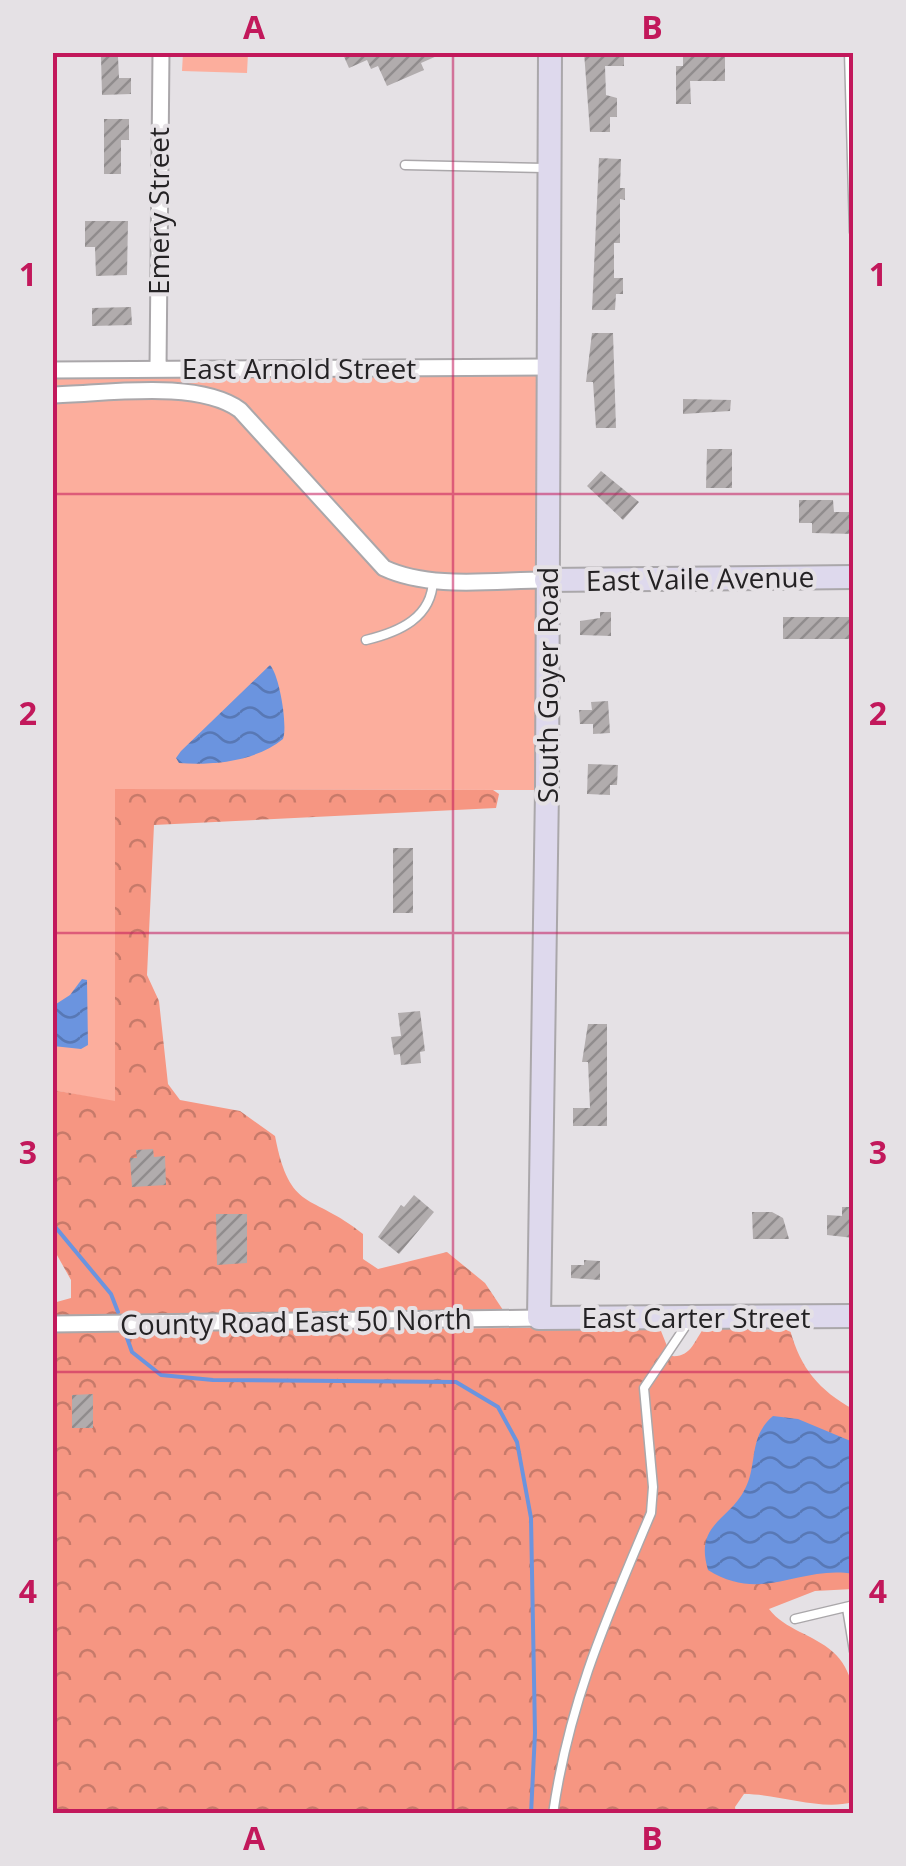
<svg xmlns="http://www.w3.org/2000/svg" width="906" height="1866" font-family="'Open Sans',sans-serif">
<defs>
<pattern id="forest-crowns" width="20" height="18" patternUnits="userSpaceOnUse" patternTransform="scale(2.5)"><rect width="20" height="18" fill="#f69682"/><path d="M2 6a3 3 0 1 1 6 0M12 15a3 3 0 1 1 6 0" fill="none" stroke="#c77a6a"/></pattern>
<pattern id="water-waves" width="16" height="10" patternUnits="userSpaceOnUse" patternTransform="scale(2.5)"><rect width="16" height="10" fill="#6b94df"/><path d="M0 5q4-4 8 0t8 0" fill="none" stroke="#5878b5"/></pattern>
<pattern id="building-hatch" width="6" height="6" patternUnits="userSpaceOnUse" patternTransform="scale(2.5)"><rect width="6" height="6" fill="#b1acad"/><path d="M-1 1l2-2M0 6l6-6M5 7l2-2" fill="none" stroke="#908c8d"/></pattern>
</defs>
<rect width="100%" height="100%" fill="#e5e1e5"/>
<path fill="#fcae9d" d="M183,53H248L247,73L182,71Z
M546,367L547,790L116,789L115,1102L53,1090V370Z"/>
<path fill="url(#forest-crowns)" d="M115,789L493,790L499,794L496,808L154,825L147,975L159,1001L168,1084L180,1100L240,1111L275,1136C290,1214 311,1192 363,1234V1259L378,1269L447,1252L485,1283L509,1319L53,1324V1303L71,1298V1280L53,1248V1090L115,1101Z
M639,1327L661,1331L671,1356C691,1358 694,1341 704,1328L790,1330C801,1369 819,1390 853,1409V1589L815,1591L769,1609C785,1630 813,1634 833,1652C869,1683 853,1758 853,1802C820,1811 780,1794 744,1794L735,1807L736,1814L53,1813L52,1332Z"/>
<path fill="url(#water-waves)" d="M270,665C279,674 288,725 283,739C257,761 211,766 179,763L176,758L181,751Z
M82,979L87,980L88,1045L81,1049L53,1046V1006L70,995Z
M773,1416L798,1419L853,1442V1574C800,1565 762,1604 708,1570C694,1524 729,1521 745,1489C758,1464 748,1437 773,1416Z"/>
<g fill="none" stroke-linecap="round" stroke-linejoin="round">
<path stroke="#6b94df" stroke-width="4" d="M52,1223L111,1294L118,1312
M126,1335L132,1352L161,1375L213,1380L456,1382L498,1407L517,1442L531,1518L535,1733L531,1814"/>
</g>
<path fill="url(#building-hatch)" d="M342,52H446L421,63L424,70L387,86L378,66L371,69L367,60L349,68Z
M584,52H624V66H605L606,95L617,98V117H610V132H590Z
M725,52V81H690L691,104H676V66H683V53Z
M101,57H118L119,78H131V94L102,95Z
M104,119H129V140H121V174H104Z
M599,158L621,159L620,188H625V200L620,199V243H614V278H623V294H616L615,310H592Z
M85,221H128L127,275L96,276L95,247H85Z
M131,307L132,325L92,326V308Z
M592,333H613L616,428H596L593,382H586Z
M683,399L731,400L730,411L683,414Z
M707,449H732V488H706Z
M601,471L639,502L623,520L587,486Z
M799,500H833L834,512H854V534L812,533V523H799Z
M600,612H611V636L580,635V621L600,618Z
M783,617H854V639H783Z
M608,701L610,733L593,734V724H580L579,710H592L591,702Z
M588,764L618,765L617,785H610V795L587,794Z
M393,848H413V913H393Z
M420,1011L425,1051L420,1052L421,1063L401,1065L400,1054L394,1055L391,1037L401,1036L398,1013Z
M588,1024H607V1126H573V1108H590L588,1062H582Z
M153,1149L154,1157L165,1156L166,1185L132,1187L130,1158H137L136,1150Z
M414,1195L434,1212L399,1254L378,1237L401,1205L404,1207Z
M842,1207H854V1238L827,1235V1215L842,1216Z
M752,1212H772L783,1218L789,1239H753Z
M216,1214H247V1263L217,1265Z
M584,1260L600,1261V1280L571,1278V1265H584Z
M93,1394V1428H72V1395Z"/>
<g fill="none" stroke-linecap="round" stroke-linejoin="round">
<g stroke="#aaa7aa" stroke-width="11">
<path id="lane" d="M849,52L854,232
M405,165L544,168
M366,640C399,632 432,618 433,580
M847,1608L854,1651
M795,1619L854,1605
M553,1814C569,1701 608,1615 651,1513L653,1487L644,1388L689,1321"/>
</g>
<g stroke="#aaa7aa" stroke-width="19">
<path id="street" d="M158,369L161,52
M52,370L546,367
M52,395C105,394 197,379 240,410L384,568C431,590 495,580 546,580
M52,1324L539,1318"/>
</g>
<g stroke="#aaa7aa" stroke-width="26">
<path id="secondary" d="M550,52L547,790L539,1318L854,1316
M546,580L854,577"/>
</g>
<use href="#lane" stroke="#fff" stroke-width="8"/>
<use href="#street" stroke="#fff" stroke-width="15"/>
<use href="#secondary" stroke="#ded9ed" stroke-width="22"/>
</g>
<path fill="none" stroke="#c2185b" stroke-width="2.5" stroke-opacity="0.55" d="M453,52V1814M52,494H854M52,933H854M52,1372H854"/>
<g text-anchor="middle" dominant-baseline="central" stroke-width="8" stroke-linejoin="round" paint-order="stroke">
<g font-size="28" fill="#242224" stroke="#e5e1e5">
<text transform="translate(158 211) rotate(-90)">Emery Street</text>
<text x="299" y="368">East Arnold Street</text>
<text transform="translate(700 578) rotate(-1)">East Vaile Avenue</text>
<text transform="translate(547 685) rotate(-90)">South Goyer Road</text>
<text x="696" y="1317">East Carter Street</text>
<text transform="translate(296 1321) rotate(-1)">County Road East 50 North</text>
</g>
</g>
<rect width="906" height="1866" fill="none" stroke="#e5e1e5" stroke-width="110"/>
<rect x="55" y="55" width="796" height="1756" fill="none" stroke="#c2185b" stroke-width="4"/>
<g font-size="32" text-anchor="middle" font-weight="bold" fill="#c2185b">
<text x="254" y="39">A</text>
<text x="652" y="39">B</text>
<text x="28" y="286">1</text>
<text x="878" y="286">1</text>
<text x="28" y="725">2</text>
<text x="878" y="725">2</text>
<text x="28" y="1164">3</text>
<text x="878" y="1164">3</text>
<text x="28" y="1603">4</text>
<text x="878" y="1603">4</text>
<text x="254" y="1850">A</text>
<text x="652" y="1850">B</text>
</g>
</svg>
